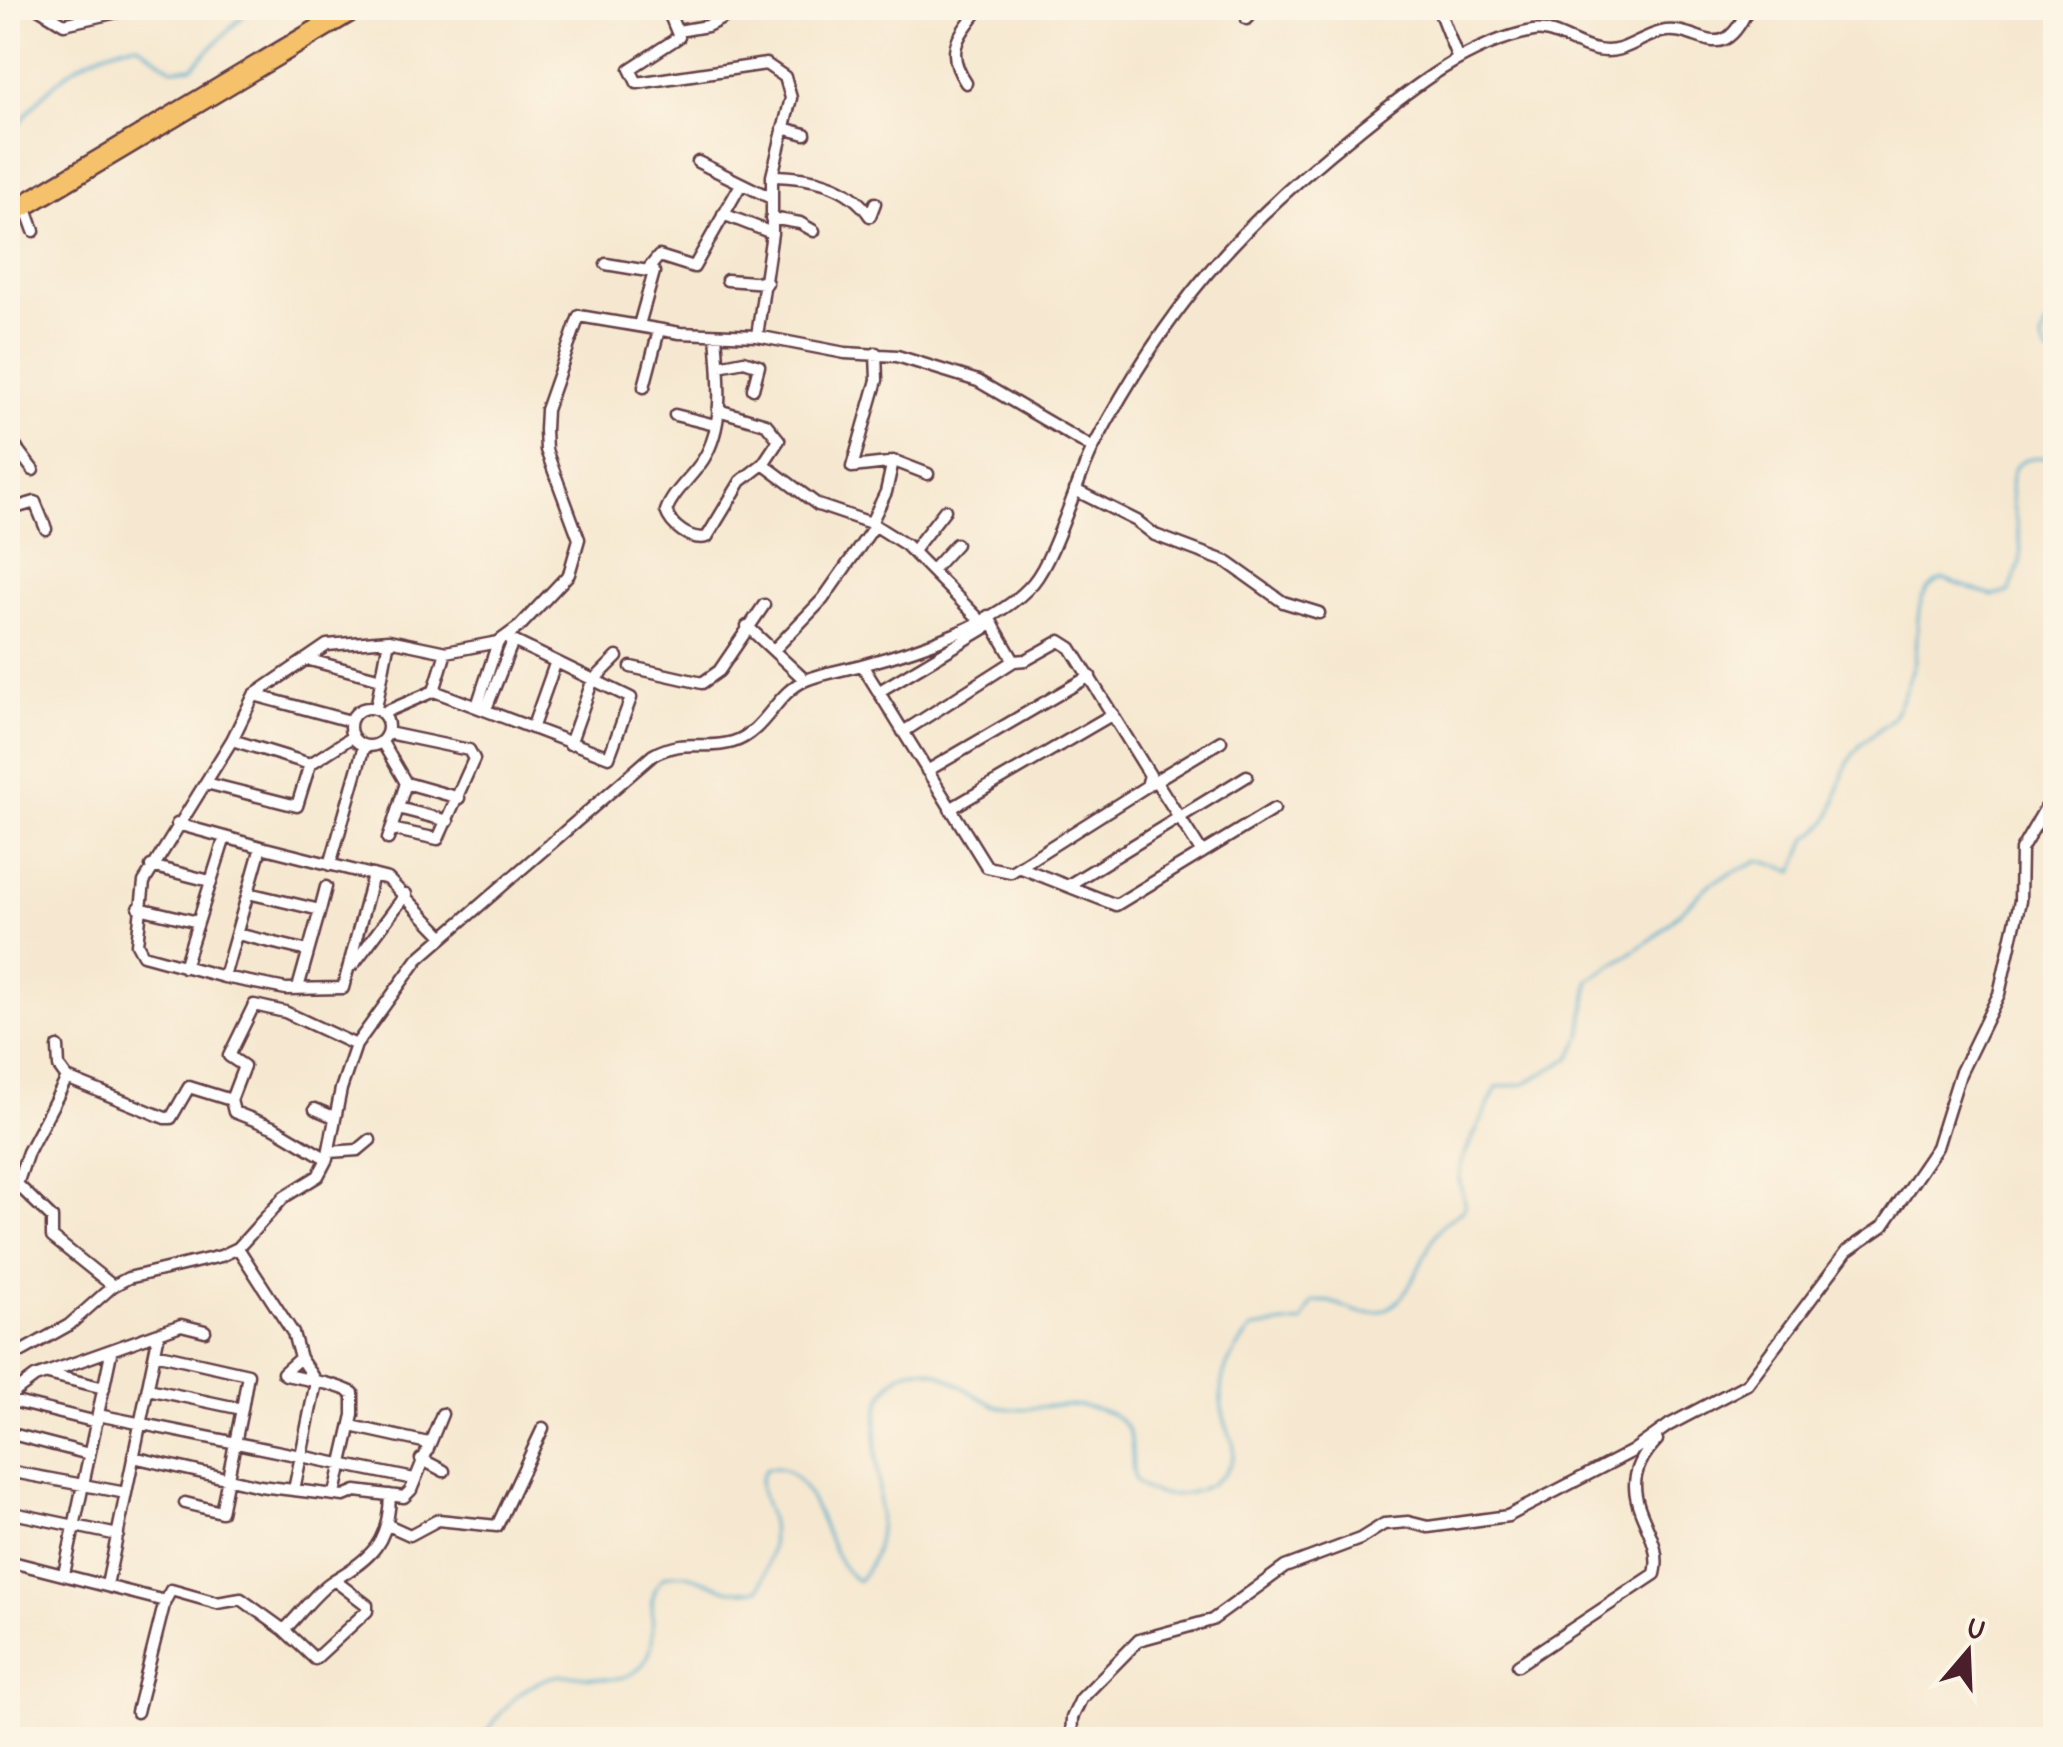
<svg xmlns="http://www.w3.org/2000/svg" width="2063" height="1747" font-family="'Patrick Hand',sans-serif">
<rect width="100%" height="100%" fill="#fcf5e5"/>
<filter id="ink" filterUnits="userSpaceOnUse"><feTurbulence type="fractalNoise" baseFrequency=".01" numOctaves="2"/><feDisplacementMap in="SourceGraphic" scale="20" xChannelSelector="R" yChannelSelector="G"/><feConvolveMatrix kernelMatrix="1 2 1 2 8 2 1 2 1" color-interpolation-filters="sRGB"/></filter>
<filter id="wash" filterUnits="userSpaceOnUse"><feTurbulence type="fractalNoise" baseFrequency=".0048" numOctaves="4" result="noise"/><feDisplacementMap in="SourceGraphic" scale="40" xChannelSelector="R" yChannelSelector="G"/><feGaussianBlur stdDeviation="2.25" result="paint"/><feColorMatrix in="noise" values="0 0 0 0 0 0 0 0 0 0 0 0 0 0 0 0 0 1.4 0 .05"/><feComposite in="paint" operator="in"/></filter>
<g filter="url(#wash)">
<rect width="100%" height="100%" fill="#f6e8d0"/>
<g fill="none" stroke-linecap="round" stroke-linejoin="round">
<path stroke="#4fabcd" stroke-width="2.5" d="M8,140C40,93 78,51 137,44L172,69L192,67L251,8
M2056,320L2045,327L2041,340L2047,353L2056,356
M482,1740C499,1713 517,1689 548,1678C579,1667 617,1695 643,1664C664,1639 640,1602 663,1577C695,1564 718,1600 759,1589C767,1570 774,1545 771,1524C769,1505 752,1487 766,1469C817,1456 822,1562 858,1581C909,1527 848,1422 895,1379C930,1347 969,1401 1004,1408C1018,1411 1036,1407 1050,1406C1075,1403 1120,1406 1130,1435C1134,1450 1130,1465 1135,1480C1158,1509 1223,1493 1233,1458C1237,1447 1230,1437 1227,1427C1212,1384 1225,1361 1253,1328L1302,1322L1313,1302C1336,1297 1350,1315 1372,1313C1414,1309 1419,1252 1442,1226C1449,1218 1459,1215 1465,1206L1459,1179L1462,1160L1497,1087L1524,1084L1570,1058L1581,1037L1589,980L1652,939L1711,883L1759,860L1794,871L1807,838C1843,819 1831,793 1849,761C1859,743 1872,735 1887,723C1899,712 1908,682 1913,667C1923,639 1906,590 1944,579L1992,596L2009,592C2014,580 2021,566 2021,553C2021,519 1983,443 2056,460"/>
</g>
</g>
<g filter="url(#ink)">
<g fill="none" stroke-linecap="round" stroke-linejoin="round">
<g stroke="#643d44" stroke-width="15">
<path id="street" d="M38,8L64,24L135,8
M667,8L679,37L630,69L637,83L766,64L785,77L791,98L772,176V233L757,336
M1438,8L1458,59
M1247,19L1257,8
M678,31L707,26L742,8
M966,83C944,51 958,36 980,8
M783,128L805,134
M698,162L771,198
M772,176C810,177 848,183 870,216L875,203
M25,206L34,231
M723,214L772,233
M771,218L800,223L814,231
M606,264L654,272L639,325
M649,268L659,256L694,267L740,186
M727,280L767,283
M716,335C719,376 726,424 703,460C691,478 673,492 666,511C671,526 690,541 707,537L741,481L763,464
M876,353L877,380L852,467L897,462L928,474
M719,366L744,361L759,366L753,389
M644,387L659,330
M718,410L766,424L779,440L763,464L818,505L871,523L906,545L980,620
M675,415L715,425
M8,437L33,470
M1075,490L1137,521L1155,535L1227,562L1283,602L1319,613
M8,510L35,502L46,529
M871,523L886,492L893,461
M913,551L945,510
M933,569L956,544
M747,626L805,680
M774,650L823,599L875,525
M306,659L381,679
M862,665L987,867L1011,872L1147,786L1150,775L1071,648L1060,641L1026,660L1014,661L988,616
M631,667L702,683L719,671L764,605
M434,691L609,757L631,698L507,638
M878,692L992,624
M254,695L350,721
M477,706L498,642
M350 727a19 19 0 1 1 38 0a19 19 0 1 1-38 0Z
M376,708L389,640
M486,709L513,641
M383,713L434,691L446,652
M533,726L555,664
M903,732L1014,661
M388,733L469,750L474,759L438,839L391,829
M232,740L310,764
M382,742L406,783L388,839
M570,744L592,682L617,657
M927,771L1090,676
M1156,781L1202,853
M206,783L297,806L310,764L352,737
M406,783L459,798
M1148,785L1221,741
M398,808L448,821
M950,809L1113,714
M177,824L261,847
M330,865L364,746
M151,866L210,881
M1019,867L1116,905L1274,809
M1067,886L1247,776
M248,893L320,910L298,988
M139,908L198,922
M320,910L326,887
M237,934L308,951
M442,935L388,879L261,847L224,977L143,955L137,944L144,882L232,740L254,695L327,645L389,640L446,652L498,642L520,626L569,574L579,539L546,450L545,430L546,410L579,316L680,333L757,336L845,353L897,356L978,381L1093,448
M353,965L406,894
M184,967L225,837
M224,977L286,989L343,988L373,875
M58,1047L59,1067L67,1078L165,1118H171L189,1087L231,1100
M67,1078L28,1152L17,1184L52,1218V1237L113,1286
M315,1109L334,1117
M329,1152L358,1150L370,1140
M327,1159L275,1128L234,1112L231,1100L244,1066L229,1056L254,1005L285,1012L356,1045
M238,1248L293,1333L300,1358
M155,1353L248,1374L242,1409
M8,1359L69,1325L113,1286L128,1278L221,1256L238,1248L284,1197L318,1176L327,1159L341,1089L356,1045L418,959L653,755C685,737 703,751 733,742C766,732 775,693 806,680C825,672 845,670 865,664C914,651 999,624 1033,583C1055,557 1076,481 1094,446C1166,309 1237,227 1358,131C1409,90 1467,43 1533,31C1553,27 1577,47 1597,50C1624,55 1637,38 1661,32C1699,23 1721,71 1748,8
M48,1374L104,1388
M148,1389L242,1409L221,1512L185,1503
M8,1397L35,1377L181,1325L205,1331
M8,1400L97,1422
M98,1415L414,1479
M351,1426L428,1443
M8,1433L89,1454
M133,1457L260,1486L344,1496L356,1491L404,1497L411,1490L442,1414
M421,1459L444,1471
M8,1471L126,1493
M294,1490L316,1382L300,1358L283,1373L286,1375C308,1380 334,1383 353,1393V1415L336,1489
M8,1512L118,1535
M388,1525L410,1535L438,1520L497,1526L543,1428
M8,1561L165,1601L171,1590L217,1603L241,1599L284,1630C300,1615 315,1592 334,1580C372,1558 389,1542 390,1495
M64,1574L111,1353
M107,1585L159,1333
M284,1630L315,1659L367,1611V1605L334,1580
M1518,1665L1655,1574C1667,1527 1603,1496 1657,1440
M137,1712L165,1601
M1071,1740L1072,1718L1081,1699L1139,1640L1212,1620L1285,1567L1360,1539L1384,1524L1408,1522L1428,1527L1508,1516L1631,1452L1669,1425L1747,1384L1847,1251L1883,1226L1937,1147L1960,1074L1999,994L2020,901L2021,850L2056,790"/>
</g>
<g stroke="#643d44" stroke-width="25">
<path id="highway" d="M8,215L355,8"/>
</g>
<use href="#street" stroke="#fff" stroke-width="10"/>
<use href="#highway" stroke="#f5c16b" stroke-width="20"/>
</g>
</g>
<rect width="2063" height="1747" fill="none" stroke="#fcf5e5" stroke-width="40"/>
<g transform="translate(1968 1652) rotate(19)" stroke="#fcf5e5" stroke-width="8" paint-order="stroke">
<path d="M0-8L18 38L0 25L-18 38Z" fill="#4a1f2b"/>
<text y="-15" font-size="28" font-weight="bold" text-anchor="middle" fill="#4a1f2b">U</text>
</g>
</svg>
